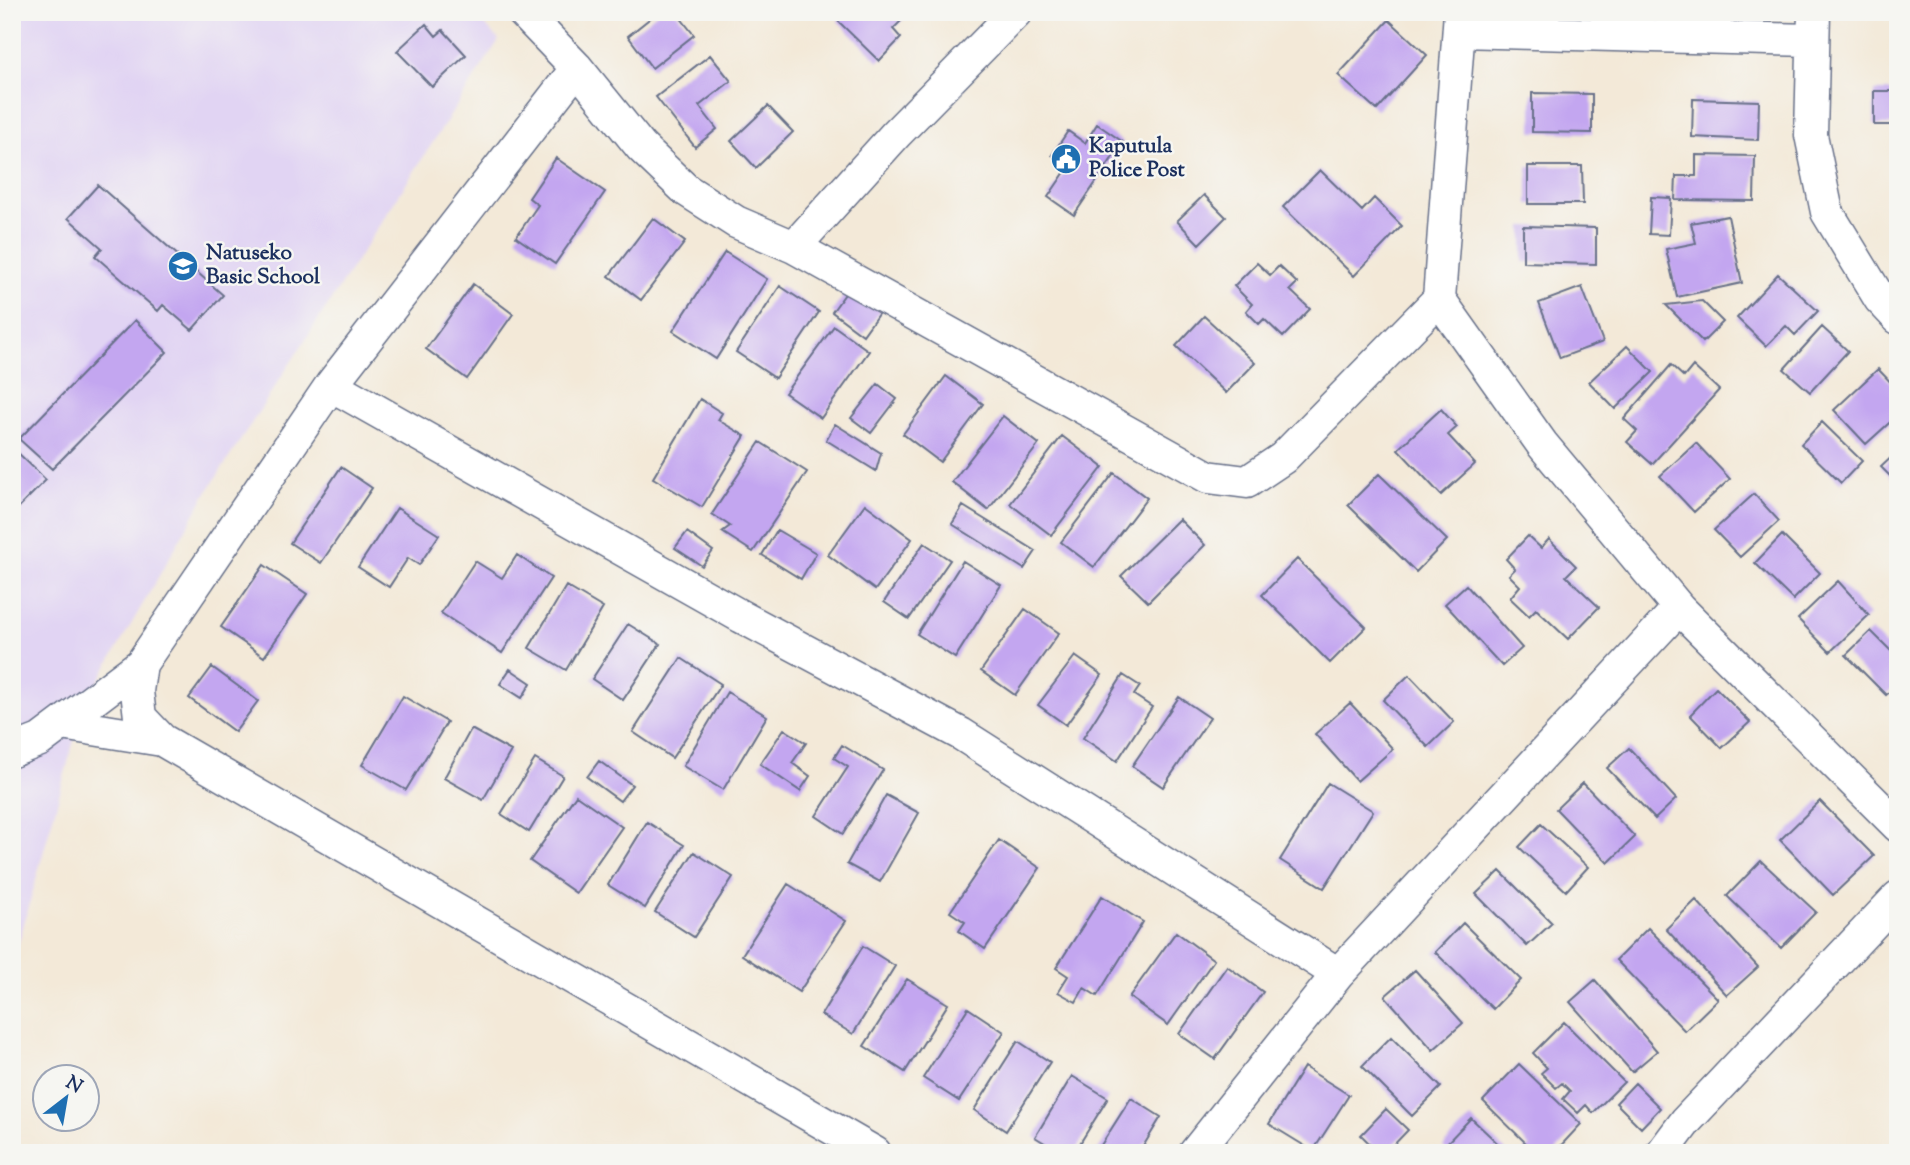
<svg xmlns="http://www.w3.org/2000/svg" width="1910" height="1165" font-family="'Sorts Mill Goudy',serif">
<rect width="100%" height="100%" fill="#f6f6f2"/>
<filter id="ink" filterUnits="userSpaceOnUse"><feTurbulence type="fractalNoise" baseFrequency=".0143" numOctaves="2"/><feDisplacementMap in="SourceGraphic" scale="14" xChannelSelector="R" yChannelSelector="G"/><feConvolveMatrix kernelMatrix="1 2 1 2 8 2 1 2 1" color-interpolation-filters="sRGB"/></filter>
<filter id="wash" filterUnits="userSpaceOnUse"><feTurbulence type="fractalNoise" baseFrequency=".00686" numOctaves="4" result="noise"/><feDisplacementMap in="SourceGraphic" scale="28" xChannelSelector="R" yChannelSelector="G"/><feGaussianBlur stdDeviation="1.57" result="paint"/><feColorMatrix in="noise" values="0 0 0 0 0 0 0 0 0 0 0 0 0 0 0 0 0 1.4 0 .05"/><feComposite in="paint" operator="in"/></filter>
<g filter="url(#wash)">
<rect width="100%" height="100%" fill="#f3e9d8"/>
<path fill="#e1d4f3" d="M12,12H473L499,40L207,492L93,691L73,744L12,967Z"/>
<g id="blocks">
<path fill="#c3a6f0" d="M658,12H676L694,35L652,68L628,36Z
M846,12H910L893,29L901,38L879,61L838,21Z
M1389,20L1427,55L1377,110L1338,75Z
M426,24L436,36L443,30L466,55L432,87L397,51Z
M710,55L731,81L699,106L717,129L695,147L656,97Z
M1874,91H1898V125H1874Z
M1532,93L1592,94V133L1532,132Z
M1693,99L1759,101L1758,140L1692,137Z
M768,106L793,132L756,168L731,141Z
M1097,124L1123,142L1074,215L1048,197L1069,166L1052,155L1068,131L1085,143Z
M1696,155L1755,156L1754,201L1675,200L1676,176H1696Z
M556,158L605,192L555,264L516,237L538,205L529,198Z
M1528,166H1582L1583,204H1528Z
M1320,170L1362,211L1374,198L1402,226L1354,276L1283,207Z
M98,185L223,295L192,330L163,305L158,311L95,256L102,248L68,218Z
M1204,195L1226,217L1199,244L1177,221Z
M1651,197L1671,198L1669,235L1649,234Z
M1728,216L1742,283L1677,297L1666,249L1696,243L1691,223Z
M653,218L685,242L641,300L609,276Z
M1523,226L1596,228V264L1523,262Z
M725,252L767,279L716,359L673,331Z
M1257,263L1270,275L1279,266L1297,283L1290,290L1310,309L1283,337L1264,319L1259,324L1246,311L1252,304L1234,286Z
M1778,274L1818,311L1795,335L1786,326L1766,346L1737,318Z
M473,284L513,314L467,379L426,349Z
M780,286L819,312L775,378L736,352Z
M850,287L881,310L863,335L832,312Z
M1582,287L1603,342L1560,358L1539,303Z
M1702,301L1723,322L1703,342L1666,305Z
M1204,316L1255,363L1226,393L1176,346Z
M135,320L167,352L52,469L19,439Z
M834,326L869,351L821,418L785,393Z
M1822,327L1848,351L1810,392L1784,369Z
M1627,346L1653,372L1615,409L1589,382Z
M1671,365L1684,377L1693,366L1719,390L1652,464L1627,442L1637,431L1624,419Z
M1878,369L1898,390V415L1866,444L1834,410Z
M946,376L983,404L940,462L903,434Z
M878,384L897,399L871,433L851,418Z
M700,399L722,413L718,420L745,436L702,507L653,478Z
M1441,409L1457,427L1448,435L1475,464L1441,495L1398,449Z
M1003,416L1039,444L988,510L952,482Z
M1822,422L1862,461L1841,483L1801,444Z
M835,424L881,453L876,471L826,440Z
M1062,436L1103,467L1051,535L1010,504Z
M760,442L807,472L753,552L722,532L730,526L712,514Z
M1696,443L1730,479L1694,512L1660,476Z
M12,447L46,480L12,514Z
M1898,451V484L1881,467Z
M341,467L372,488L321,563L290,543Z
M1114,473L1147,498L1094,567L1061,542Z
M1379,474L1447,540L1416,572L1348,505Z
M1754,494L1779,521L1740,557L1714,530Z
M865,504L912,539L875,590L828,555Z
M963,506L1036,551L1024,569L952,524Z
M397,508L439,535L419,565L408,558L389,587L358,567Z
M1179,519L1205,545L1148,602L1121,576Z
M777,530L816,553L801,579L762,555Z
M687,532L713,551L702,566L675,548Z
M1782,535L1820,573L1793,600L1755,563Z
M1528,536L1541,548L1549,539L1576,566L1566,576L1599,607L1568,639L1536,609L1529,616L1510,598L1520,586L1509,575L1515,569L1506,559Z
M924,543L950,560L909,619L884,602Z
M517,555L551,578L502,653L441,613L475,561L502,578Z
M1297,559L1366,627L1330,663L1262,595Z
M963,561L1001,585L955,658L917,634Z
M264,565L307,594L264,657L221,627Z
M1838,581L1869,615L1830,652L1798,619Z
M1466,585L1522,648L1502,666L1445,604Z
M566,586L603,608L566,670L529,648Z
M1025,609L1059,633L1015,695L981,671Z
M628,624L660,644L623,700L592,679Z
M1871,631L1898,658V684L1886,695L1846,655Z
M1075,656L1102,675L1066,725L1038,705Z
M681,658L721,684L672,758L633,732Z
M212,667L258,701L235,732L189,698Z
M510,669L531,683L522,698L500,684Z
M1123,675L1140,686L1134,695L1152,707L1117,761L1083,738Z
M1409,675L1454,722L1428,747L1383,700Z
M1716,688L1750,722L1722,748L1690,715Z
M727,692L767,716L723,790L683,766Z
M403,696L447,722L406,790L362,765Z
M1179,697L1210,718L1163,787L1132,766Z
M1350,703L1393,749L1357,781L1315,734Z
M471,729L511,751L483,800L444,778Z
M784,729L806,743L792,763L810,776L800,791L760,764Z
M842,745L883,770L843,834L816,816L848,767L834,758Z
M1629,748L1676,799L1655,819L1607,768Z
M535,759L563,776L529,832L501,814Z
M599,761L632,785L620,801L587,777Z
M1328,783L1373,811L1324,888L1280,860Z
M1583,783L1635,837L1608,863L1556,809Z
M576,795L622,827L576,893L530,861Z
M886,795L919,813L880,882L847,864Z
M1820,801L1874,856L1833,895L1780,840Z
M647,822L684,845L645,908L608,885Z
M1541,824L1588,867L1566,891L1519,847Z
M999,840L1040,868L985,949L959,931L965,922L950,912Z
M694,852L733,877L694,937L655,912Z
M1761,861L1816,912L1781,948L1727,896Z
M1500,871L1552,923L1527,946L1476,894Z
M788,884L846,921L799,992L742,955Z
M1102,896L1143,922L1097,996L1084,988L1076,1002L1058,992L1068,976L1056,968Z
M1696,900L1758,967L1727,995L1666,929Z
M1463,923L1521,980L1493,1009L1435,952Z
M1648,928L1718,999L1685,1031L1616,960Z
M1176,932L1214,960L1168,1025L1129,997Z
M863,946L895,966L853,1034L821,1015Z
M1227,966L1263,992L1215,1059L1179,1034Z
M1415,970L1463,1023L1433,1050L1385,996Z
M907,979L948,1004L905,1072L864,1046Z
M1595,980L1657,1051L1632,1072L1570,1002Z
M968,1008L1004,1032L959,1101L923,1078Z
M1564,1022L1624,1082L1593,1113L1586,1105L1578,1113L1563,1099L1570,1091L1562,1083L1556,1088L1541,1073L1547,1068L1533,1053Z
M1391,1037L1441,1087L1412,1116L1362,1066Z
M1018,1041L1050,1062L1006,1131L974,1110Z
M1519,1064L1581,1124L1554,1153H1521L1530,1147L1483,1101Z
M1304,1067L1349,1095L1313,1151L1269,1124Z
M1072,1076L1108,1098L1074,1153H1061L1035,1137Z
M1635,1083L1660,1108L1641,1128L1616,1103Z
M1131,1098L1161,1117L1139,1153H1096Z
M1386,1109L1408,1130L1386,1153H1379L1361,1135Z
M1471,1118L1508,1153H1449L1443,1147Z"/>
</g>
</g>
<g filter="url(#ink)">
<use href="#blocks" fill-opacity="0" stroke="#677089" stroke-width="2"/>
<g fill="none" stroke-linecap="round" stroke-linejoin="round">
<g stroke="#677089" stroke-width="35">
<path id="minor" d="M523,12L577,68L641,147L686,190L736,222L794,247L1208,477L1247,482L1283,458L1439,299
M1460,12L1439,299L1542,444L1679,608L1898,826
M1814,12L1811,135L1827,212L1880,299L1898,318
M1459,31L1812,40
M794,247L896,134L1016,12
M331,385L742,617L961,734L1338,974
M141,664L137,691L140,717L162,740L875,1153
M62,724L162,740
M12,751L40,740L141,664L331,385L577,68
M1195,1153L1338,974L1679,608
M1662,1153L1686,1121L1898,897"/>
</g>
<use href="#minor" stroke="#fff" stroke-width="32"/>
</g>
</g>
<defs>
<g id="civic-disc" transform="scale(1.575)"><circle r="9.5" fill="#1f6fb2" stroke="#f6f6f2"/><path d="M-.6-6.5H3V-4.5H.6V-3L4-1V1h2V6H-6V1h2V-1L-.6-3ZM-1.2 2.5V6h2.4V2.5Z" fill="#fff"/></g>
<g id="school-disc" transform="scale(1.575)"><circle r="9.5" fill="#1f6fb2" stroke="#f6f6f2"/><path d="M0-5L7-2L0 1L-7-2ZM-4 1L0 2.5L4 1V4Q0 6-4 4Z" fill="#fff"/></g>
</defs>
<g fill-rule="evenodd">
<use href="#civic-disc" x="1066" y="159"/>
<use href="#school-disc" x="183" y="266"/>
</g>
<g text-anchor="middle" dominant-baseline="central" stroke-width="5" stroke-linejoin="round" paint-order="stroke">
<g font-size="21" font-weight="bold" fill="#1b2f5e" stroke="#f6f6f2" text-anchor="start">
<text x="1089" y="147">Kaputula<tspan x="1089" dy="24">Police Post</tspan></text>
<text x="206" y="254">Natuseko<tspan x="206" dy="24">Basic School</tspan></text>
</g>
</g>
<rect width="1910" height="1165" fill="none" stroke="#f6f6f2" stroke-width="42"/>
<g transform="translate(66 1098) rotate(31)"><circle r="33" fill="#f6f6f2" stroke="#9ea6b7" stroke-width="2"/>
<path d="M0-5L12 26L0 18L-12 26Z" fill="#1f6fb2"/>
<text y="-10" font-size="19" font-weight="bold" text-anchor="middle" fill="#1b2f5e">N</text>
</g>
</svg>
